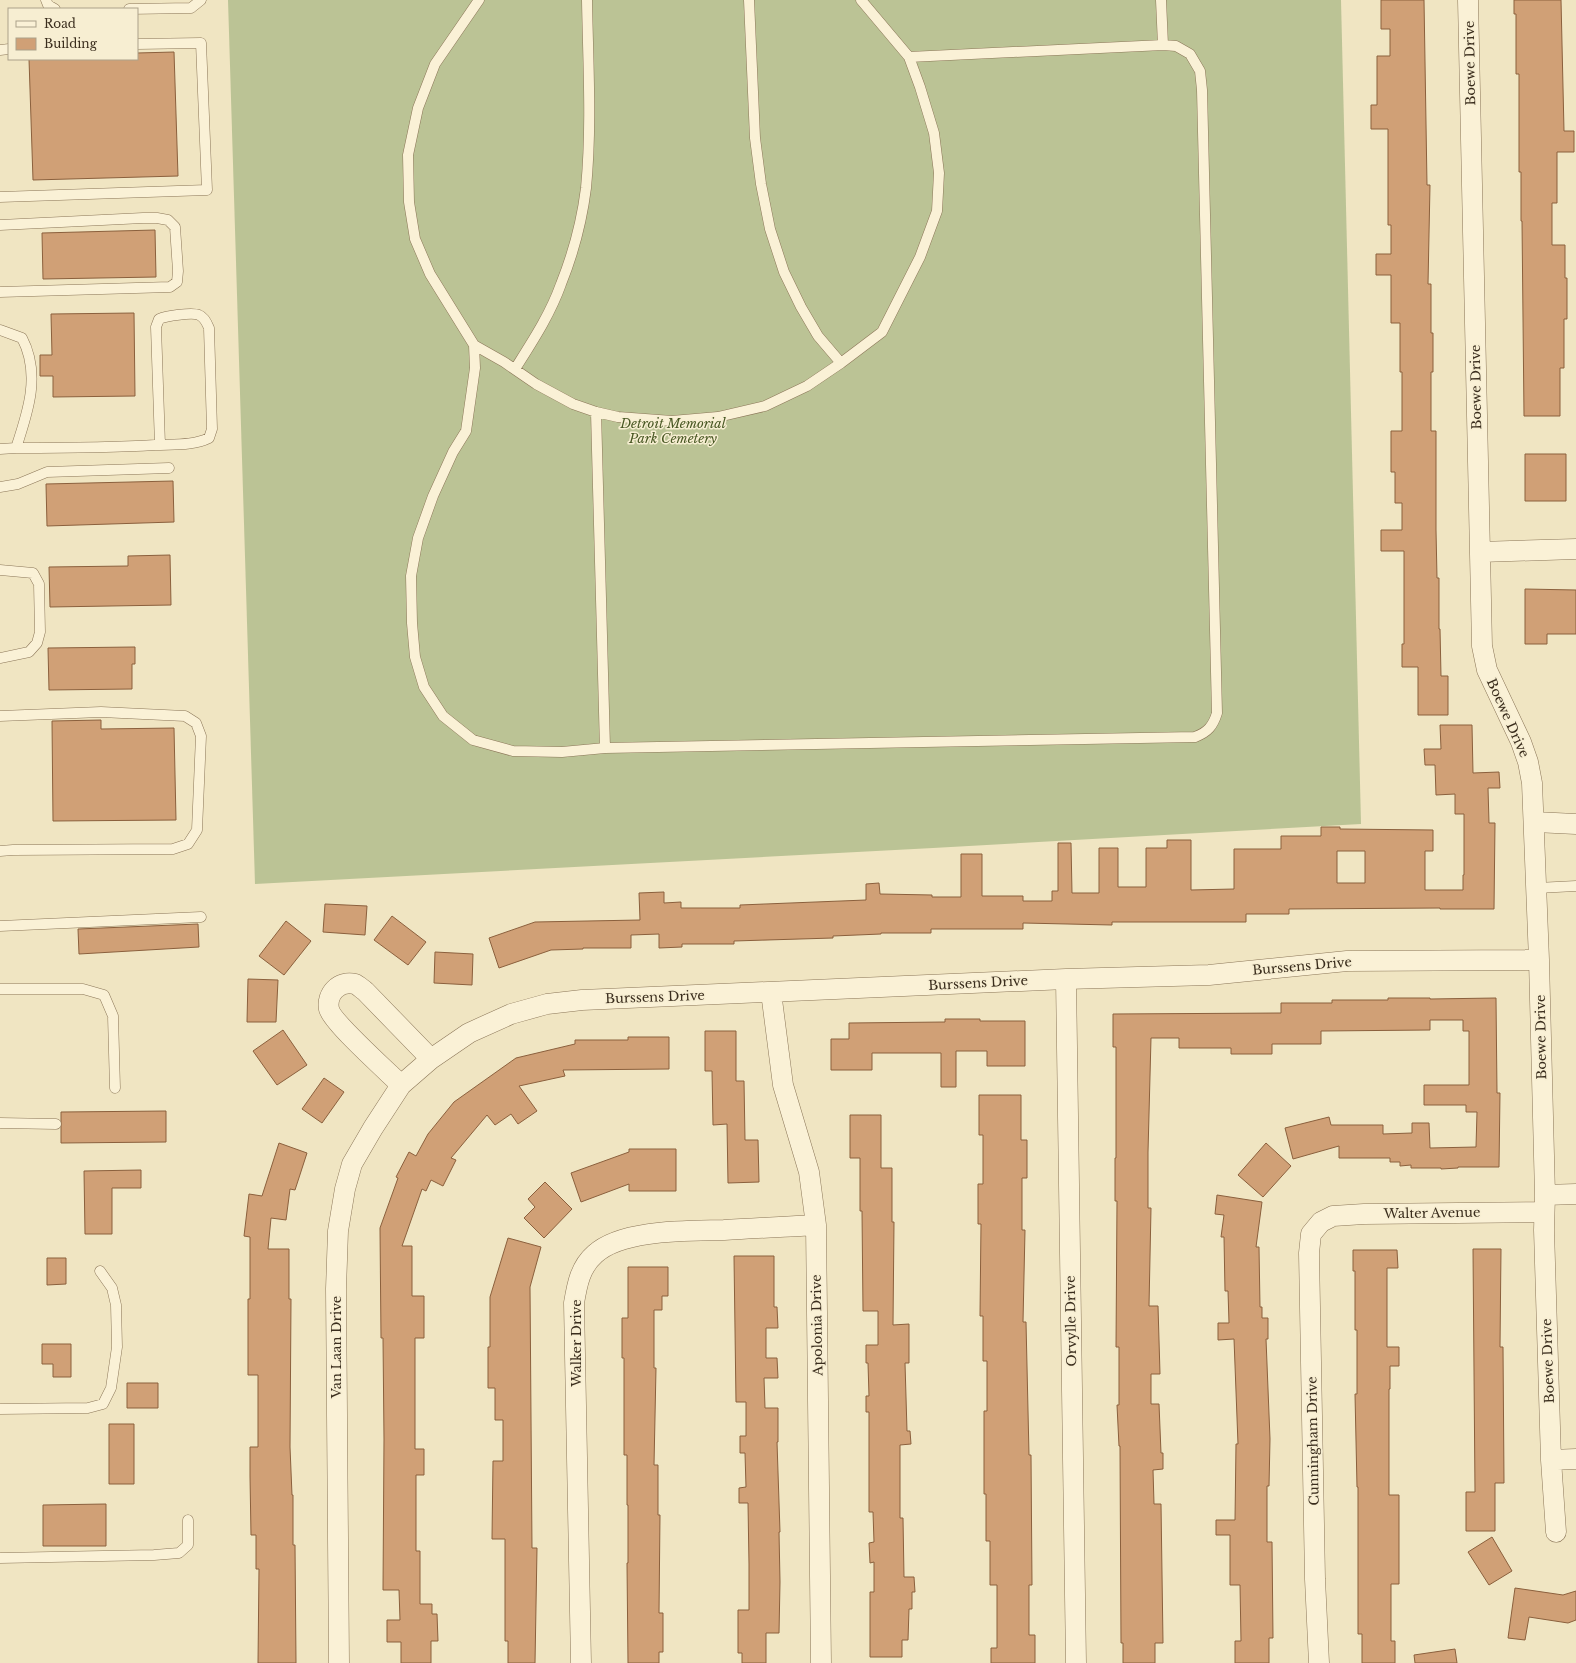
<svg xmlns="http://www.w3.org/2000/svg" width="1576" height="1663" font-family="'Libre Baskerville',serif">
<rect width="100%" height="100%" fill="#f0e5c2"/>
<path fill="#bbc395" d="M228,0H1341L1361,824L933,848L255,884Z"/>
<path fill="#d0a076" stroke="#8b603d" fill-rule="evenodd" d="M1381,0H1424L1427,185H1430L1428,284H1431V333H1433V372H1431V431H1436V530L1437,578H1439V629H1440L1441,676H1448V715H1418V667H1402V644H1404V551H1381V530H1402V503H1395V472H1391V431H1402V372H1400V323H1391V275H1376V254H1391V225H1388V129H1371V105H1377V56H1390V29H1381Z
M1514,0H1561L1564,131H1574V152H1557V203H1552V245H1565V278H1567V319H1564V368H1560V416H1524L1522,221H1521V172H1519V74H1516V14H1514Z
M174,52L178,176L33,180L29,59H137V53Z
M155,230L156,277L43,279L42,233Z
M134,313L135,396L53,397V376H40V355H52L51,314Z
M1525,454H1566V501H1525Z
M173,481L174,522L47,526L46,484Z
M170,555L171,605L50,607L49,567L128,566V556Z
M1525,589L1576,590V634H1547V644H1525Z
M135,647V664H132V689L49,690L48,648Z
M101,720V729L174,728L176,820L53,821L52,721Z
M1440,725H1472L1473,773L1499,772L1500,788H1488L1489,823H1495L1494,909H1440V908L1289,909V914H1246V922H1112V925L1023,923V929H931V933H881V934L833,936V938L734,941V944H682V947L659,948V934L631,935V948H583V949L551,950L499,968L489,938L535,922L640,920L639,893L664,892V903L681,902V908H740V905L866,900V884L879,883L880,894L932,895V897H961V854H982V896H1023V901H1052V891H1058V843H1071L1072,893H1099V848H1118V887H1146V848H1167V840H1191V890L1234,889V849H1281V836H1321V827H1340V829L1433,830V851H1425V890H1463V875H1464V814H1455V794L1436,795L1435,765H1425L1424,749H1441ZM1337,851H1365V883H1337Z
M325,904L367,906L365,935L323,932Z
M392,916L426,942L408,965L374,940Z
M286,921L311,941L284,975L259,956Z
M198,924L199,947L79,954L78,929Z
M435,952L473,954L472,985L434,983Z
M248,979L278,980L276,1022H247Z
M1388,998H1430V999L1496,998L1497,1093H1500L1499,1167H1458V1168L1441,1169V1168H1411V1165L1400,1166V1162H1390V1158H1339V1146L1293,1159L1285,1128L1329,1117L1331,1125H1383V1134L1412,1133V1123H1429L1430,1148L1476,1147L1477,1112H1466V1105H1424V1085H1469V1031H1463V1020H1430V1030L1321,1031V1044H1272V1054H1231V1048H1179V1038H1151L1148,1152V1208H1151L1149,1306H1158L1160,1374H1151V1404H1159L1161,1453H1163V1469L1153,1470L1154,1504H1161L1163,1643H1155V1663H1123V1643H1121L1120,1446H1119L1117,1405H1119V1347H1116L1117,1201H1115V1158H1116V1047H1113V1014L1281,1013V1003H1332V1000H1388Z
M945,1019H980V1021H1025V1066H987V1051H956V1087H941V1053H872V1070H831V1039H849V1023L945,1022Z
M283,1030L307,1065L277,1085L253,1051Z
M705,1031H736V1081H744L745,1140H758L759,1182L728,1183L727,1124L713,1125L712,1071H705Z
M628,1037H669V1069L563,1070L565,1076L519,1086L537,1111L518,1124L511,1114L495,1125L487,1115L451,1158L456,1160L443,1186L431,1180L426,1191L422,1189L402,1246H412V1296H424V1338H415V1449H424V1475H416V1551H420V1604H432V1614H437L438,1641H431V1663H401V1642H387V1620H400L399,1590H383L384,1439L383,1338H381L380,1228L398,1178L396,1177L409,1152L416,1156L428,1134L454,1102L516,1058L575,1044V1040H628Z
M324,1078L344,1092L322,1123L302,1109Z
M979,1095H1021V1140H1027V1178H1022V1230H1025L1023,1322H1026L1029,1455H1031L1032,1585H1029V1635H1035V1663H991V1648H997V1585H990V1541H986V1494H984V1411H987V1361H983V1316H980L981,1224H978V1184H983V1135H979Z
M166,1111V1142L61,1143V1112Z
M850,1115H881V1168H892V1222H894L893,1325L909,1324V1363H905L907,1431H910L911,1444L900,1445V1518H903L904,1577H914L915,1592H912V1609H909L908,1640H902V1657H870V1592H874V1562L870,1563L869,1543L874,1542L873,1512H869V1412H866V1396H869L868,1363H866V1345H878V1311H863L862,1211H860V1158H850Z
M279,1143L307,1153L295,1190L290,1189L286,1220L271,1218L268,1249H289V1299H291L290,1447L292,1495H293V1545H295L296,1663H258L259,1569H256V1535H251L250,1476V1447H258V1375H248V1299H250V1237L244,1236L249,1194L262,1196Z
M1266,1143L1291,1166L1263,1197L1238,1175Z
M629,1149H676V1191H629V1184L581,1202L571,1173L629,1152Z
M141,1170V1188H112V1234H85L84,1171Z
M545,1182L572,1209L544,1238L524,1218L535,1207L528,1199Z
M1217,1195L1262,1202L1256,1247H1259L1260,1307H1262V1318H1268V1339H1266L1270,1439L1269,1486H1267V1542H1272L1273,1638H1269V1663H1235V1641H1241L1240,1585H1230V1535H1216V1520H1235L1236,1444H1238L1234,1339L1218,1340V1323H1229L1228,1291H1225L1224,1237H1221L1224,1215L1215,1214Z
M508,1238L541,1247L530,1287L532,1548H537L535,1663H508V1641H505V1539H492L493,1461H503V1420H495V1388H488V1347H490V1297Z
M1473,1249H1501L1500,1347H1503L1504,1483H1495V1531H1466V1492H1475Z
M1353,1250H1397L1398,1268H1387V1347H1399V1366H1390V1389H1389V1495H1399V1584H1391V1641H1395V1663H1362V1634H1358V1487H1357L1355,1394H1357V1330H1355V1271H1353Z
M734,1256H774V1307H777L778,1328H766V1358H777L778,1378H764L765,1408H778V1442H777L780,1532H779L780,1582L779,1633H766V1663H742V1653H738V1610H749V1564L748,1503H739V1488L746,1487L745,1453H740V1436H746V1402H736Z
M47,1258H66V1284L47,1285Z
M628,1267H668V1296H662V1310H654V1368H656L654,1465H658V1515H660L659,1613H663V1652H659V1663H628L627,1563H628V1505H627V1455H624V1358H622V1318H628Z
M42,1344H71V1377H53V1364H42Z
M127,1383H158V1408H127Z
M109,1424H134V1484H109Z
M106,1504V1546H43V1505Z
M1492,1537L1512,1571L1489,1585L1468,1552Z
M1515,1588L1563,1595L1576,1591V1620L1568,1623L1529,1617L1525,1640L1508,1638Z
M1455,1649L1457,1663H1415L1414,1655Z"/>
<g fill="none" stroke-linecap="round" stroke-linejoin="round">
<g stroke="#8b7658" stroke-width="11">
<path id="service" d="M46,0L48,5L55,9
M479,0L435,64L418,108L408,155L409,202L415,239L430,274L474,345L504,362L536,384L573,404L596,412L618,417L672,421L718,417L765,406L807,386L841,363L882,332L920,257L937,211L939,173L934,133L920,87L909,57L861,0
M749,0L755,138L761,184L770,229L784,272L801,307L818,336L841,363
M1161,0L1163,45
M129,9L191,8L201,0
M0,50L9,49
M0,197L207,190L201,43L137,44
M0,225L143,218H157L168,220L175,227L178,271L177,282L170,287L0,292
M0,330L22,338C41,374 28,412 16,448L0,449
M474,345L475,368L466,431L453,452L433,496L418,538L411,576L412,623L415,657L424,687L443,716L473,740L513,751L562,752L605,748L1195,737C1208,732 1213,726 1217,713L1202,90L1200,71L1190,54L1176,46L1163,45L909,57
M515,369C532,342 550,315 561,284C573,254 582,220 586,188C592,125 588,62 587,0
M596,412L605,748
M16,448C62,448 109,448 155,445C173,444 193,446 209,438L212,429L209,328C207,323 204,317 199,315C192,312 166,316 159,319L156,327L160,445
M0,487L18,484L47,472L169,468
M0,570L33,573L39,584L40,632L37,643L29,652L0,658
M0,716L101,712L185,716L196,723L201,736L197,830L188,844L173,849L13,850L0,851
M1537,888L1576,886
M0,926L201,917
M0,989H83L104,995L113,1016L115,1088
M0,1123L56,1124
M0,1409L88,1408L103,1404L111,1388L117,1347L116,1305L112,1288L100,1271
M0,1558L154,1555L179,1553L188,1545V1520"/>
</g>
<g stroke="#8b7658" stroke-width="21">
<path id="minor" d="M1468,0L1482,646L1487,670L1521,742L1528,762L1532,783L1539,960L1545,1195L1544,1230L1551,1460L1556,1532
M1480,552L1576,549
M1535,822L1576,824
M1066,979L1076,1663
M771,992L783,1085L809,1172L816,1225L821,1663
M401,1085C389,1073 332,1022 329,1009C326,994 339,980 355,984C358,985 362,989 365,991L431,1059
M1545,1195L1576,1194
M1551,1460L1576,1459
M339,1663L336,1289L338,1231L345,1189L352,1164L373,1128L401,1085L431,1059L469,1033L511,1014L547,1004L582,1000L1066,979L1209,975L1347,961L1539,960
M581,1663L574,1303C577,1285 580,1267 595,1254C622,1229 689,1231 724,1230C755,1228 785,1227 816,1225
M1319,1663L1315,1579L1309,1253L1311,1234L1321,1222L1333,1216L1364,1214L1544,1212"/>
</g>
<use href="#service" stroke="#faf1d6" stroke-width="10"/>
<use href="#minor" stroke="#faf1d6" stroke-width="20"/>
</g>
<g text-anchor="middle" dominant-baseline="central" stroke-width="3" stroke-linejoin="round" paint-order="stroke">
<g font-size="13" fill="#3a2d1d" stroke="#f7eed2">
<text transform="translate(1470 63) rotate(-91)">Boewe Drive</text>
<text transform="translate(1476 387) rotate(-91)">Boewe Drive</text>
<text transform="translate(1508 718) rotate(66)">Boewe Drive</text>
<text transform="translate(1302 966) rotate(-5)">Burssens Drive</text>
<text transform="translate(978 983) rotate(-3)">Burssens Drive</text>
<text transform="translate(655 997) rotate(-2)">Burssens Drive</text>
<text transform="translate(1541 1037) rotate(-91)">Boewe Drive</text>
<text transform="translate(1432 1213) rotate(-1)">Walter Avenue</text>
<text transform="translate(1071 1321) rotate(-91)">Orvylle Drive</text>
<text transform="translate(817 1325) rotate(-91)">Apolonia Drive</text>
<text transform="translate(576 1343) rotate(-90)">Walker Drive</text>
<text transform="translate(336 1347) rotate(-90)">Van Laan Drive</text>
<text transform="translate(1548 1361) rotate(-92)">Boewe Drive</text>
<text transform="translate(1313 1441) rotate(-91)">Cunningham Drive</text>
</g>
<g font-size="13" font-style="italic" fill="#485723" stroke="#f7eed2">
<text x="673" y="423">Detroit Memorial<tspan x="673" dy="15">Park Cemetery</tspan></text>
</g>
</g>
<rect x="8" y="8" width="130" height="52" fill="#f7eed2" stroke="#aba18a"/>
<rect x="16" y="21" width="20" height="6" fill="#faf1d6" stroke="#aba18a"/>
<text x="44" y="28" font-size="12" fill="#3a2d1d">Road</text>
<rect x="16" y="38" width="20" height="12" fill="#d0a076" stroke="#aba18a"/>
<text x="44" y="48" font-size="12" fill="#3a2d1d">Building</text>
</svg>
